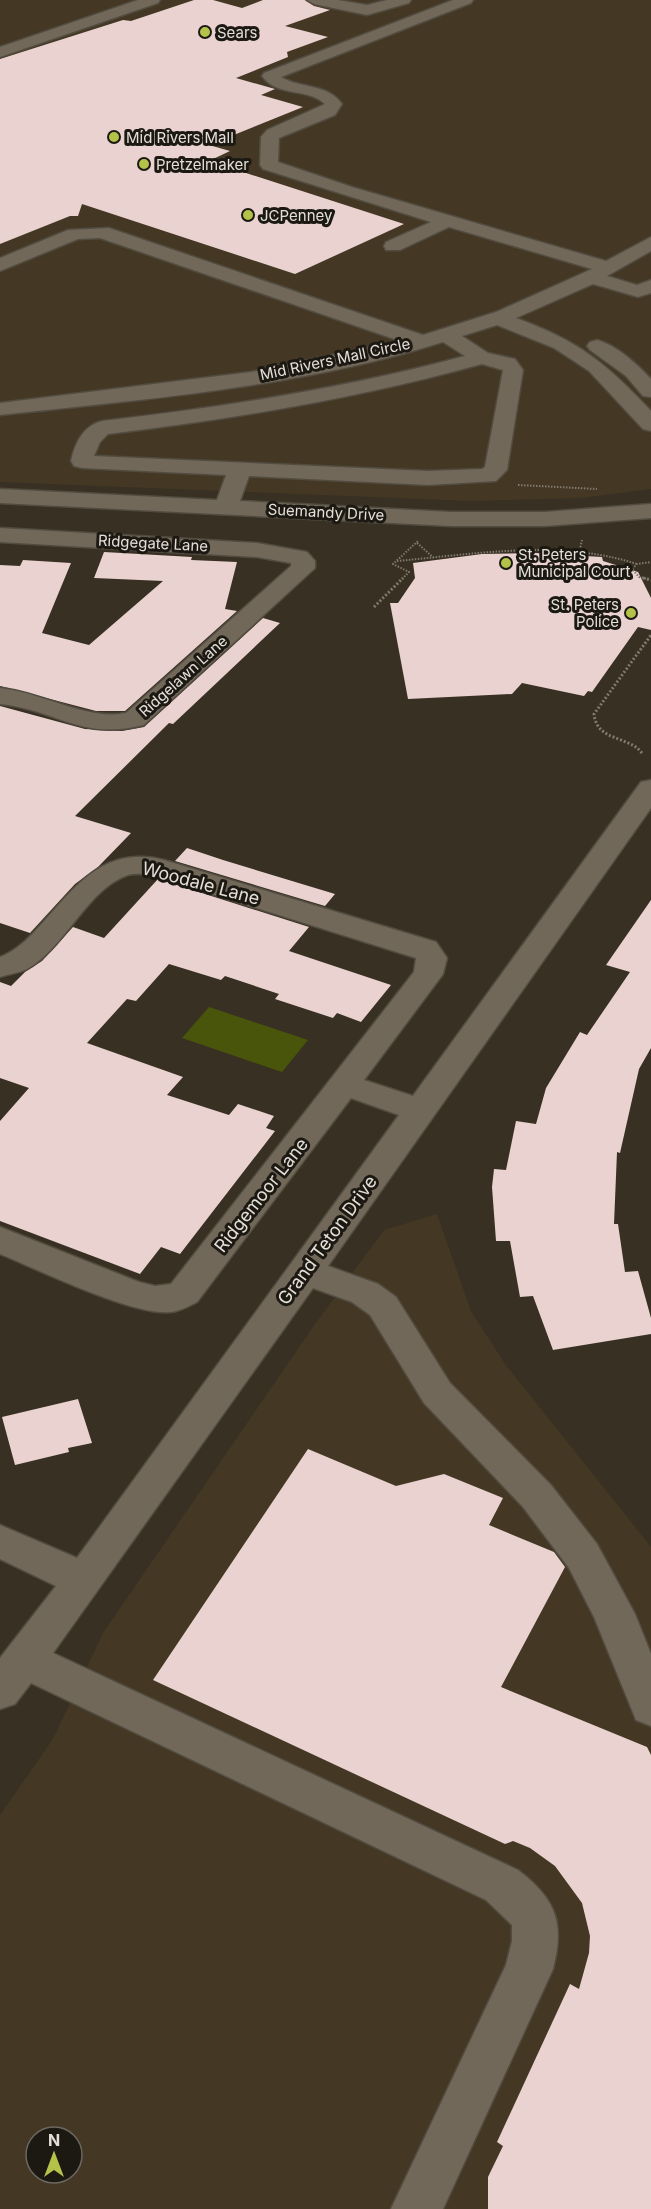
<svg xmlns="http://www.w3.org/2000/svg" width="651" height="2209" font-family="Inter,sans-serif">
<rect width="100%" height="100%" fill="#383022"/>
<path fill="#443825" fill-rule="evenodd" d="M0,0H651V489L582,498L471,501L0,482Z
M437,1214L471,1311L505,1364L651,1547V2209H0V1815L53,1739L103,1633L313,1327L384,1230ZM36,2137H72V2173H36Z"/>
<path fill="#49550b" d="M209,1007L308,1040L282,1072L182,1038Z"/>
<path fill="#e9d2d0" d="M194,0H213L242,8L263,0H305L314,6L330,10L285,26L328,37L287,52L288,57L236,78L275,89L261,95L303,107L209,145L230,151L209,161L404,224L295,274L82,204L78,216H70L0,244V59L123,20L131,21Z
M104,552L192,557L191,560L237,562L225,609L237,611L125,711H96L0,686V565L20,566L23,560L71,563L42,633L89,645L163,581L94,578Z
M536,553L602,557L603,561L638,572L651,598V630L638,627L592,692L588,691L584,696L522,683L512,694L408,699L390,603H398L415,578L413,563L482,554Z
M263,618L280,623L173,724L169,723L75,816L131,833L98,867L75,884L30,933L0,923V706L85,729L122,731L144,727Z
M187,848L223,860L335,894L325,906L175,861Z
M158,879L309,927L289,951L391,985L361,1022L337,1013L333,1018L275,999L279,994L225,976L221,980L169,964L136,1001L127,999L87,1043L183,1077L167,1095L229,1115L238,1104L274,1116L266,1128L275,1131L180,1254L161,1247L140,1274L0,1221V1121L29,1088L0,1078V982L11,986L25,972L42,961L73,927L104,938Z
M651,900V1048L639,1069L620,1153L617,1152L614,1224H618L625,1272L638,1271L651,1318V1334L553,1350L533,1296L520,1297L510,1241H496L492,1187L494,1169L506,1170L516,1121L536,1124L546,1088L580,1032L587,1035L630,972L606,965Z
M78,1399L92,1443L68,1448L69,1452L15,1465L2,1417Z
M308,1449L396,1486L444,1474L503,1498L489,1525L554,1552L565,1567L501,1687L647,1747L651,1755V2209H488V2177L503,2146L497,2142L570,1984L579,1989L589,1953L590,1936L582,1903L555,1866L530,1848L513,1841L505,1844L153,1680Z"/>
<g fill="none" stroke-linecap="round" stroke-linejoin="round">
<g stroke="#524c40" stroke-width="3">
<path id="minor" d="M138,0H160L158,3L0,57V47Z
M307,0H338L367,5L387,0H411L409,3L367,15L314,4Z
M453,0H473L471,3L281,77C301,89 327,83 342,104L335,115L279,138L278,162L352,187L606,261L651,237V251L607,276L637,285L651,280V293L638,297L593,284L516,318C579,341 606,363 651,411V431L643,429L589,371L554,348L497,325L462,336L488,353L515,359L523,370L507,470L496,481L428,485L249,476L240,501L451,512H545L651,504V518L545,526H451L0,503V489L217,500L226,475L82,468L74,466L71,461C75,443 83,426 102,421C225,407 346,388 465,356L443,342C301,387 148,399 0,415V403L251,372L400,341L100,238L78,239L0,271V258L68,230L109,228L423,335L496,312L592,269L449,227L400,250H386L384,246L386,242L431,222L263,169L260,165L261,137L267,130L325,104C307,87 278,98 262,76L264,73ZM482,364L503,370L485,467L482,469L428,471L94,456L100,442L108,434C234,419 359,398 482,364Z
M597,340C616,345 637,364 651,379V397L643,396L626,376L590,350L587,346L590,342Z
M0,528L257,543L307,552L315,561V568L144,725C80,741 58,710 0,704V688C41,692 88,721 126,713L291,566V563L257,557L0,542Z
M651,780V808L328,1266L378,1284L396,1297L450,1383L551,1485L597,1544L635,1614L651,1654V1726L636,1720L594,1617L569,1568L523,1507L424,1403L370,1315L352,1302L313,1288L53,1653L518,1870C556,1899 565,1923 553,1969L443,2209H391L506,1965L512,1941V1925L486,1900L31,1683L15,1704L0,1709V1658L56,1586L0,1559V1525L77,1558L399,1115L351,1098L197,1302C189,1306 180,1311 171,1312C135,1317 37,1269 0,1254V1227L139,1282L155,1286L171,1284L414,972L416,958L151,875C144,874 135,873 128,875C88,888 65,948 27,969C19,973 9,974 0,977V957C14,952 27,940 37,929C74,889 102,844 164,860L436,942L447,958L443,974L364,1080L413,1096L641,782Z"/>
</g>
<path stroke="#817a6f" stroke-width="2" stroke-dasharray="1.5 1.5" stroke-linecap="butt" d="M518,485L597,489
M417,543L434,558
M579,553L582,540
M397,561C476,554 560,539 637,564
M402,579L409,572L393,564L418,541
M649,579L639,577L632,569L637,564L651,562"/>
<path stroke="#817a6f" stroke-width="3" stroke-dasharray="2 2" stroke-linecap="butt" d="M643,578L651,580
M374,607L403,578
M642,753C628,735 597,742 594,714L651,635"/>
<use href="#minor" fill="#716859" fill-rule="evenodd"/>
</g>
<g fill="#b4c24a" stroke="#1c1913" stroke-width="2">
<circle cx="205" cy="32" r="6"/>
<circle cx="114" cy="137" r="6"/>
<circle cx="144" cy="164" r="6"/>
<circle cx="248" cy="215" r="6"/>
<circle cx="506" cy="563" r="6"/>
<circle cx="631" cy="613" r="6"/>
</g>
<g text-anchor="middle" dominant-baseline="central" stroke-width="6" stroke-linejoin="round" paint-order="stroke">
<g font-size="15" fill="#e4dfd7" stroke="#1c1913" text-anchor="start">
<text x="217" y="32">Sears</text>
<text x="126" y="137">Mid Rivers Mall</text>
<text x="156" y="164">Pretzelmaker</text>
<text x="260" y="215">JCPenney</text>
<text x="518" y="554">St. Peters<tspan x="518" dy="17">Municipal Court</tspan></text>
<text x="619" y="604" text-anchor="end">St. Peters<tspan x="619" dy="17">Police</tspan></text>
</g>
<g font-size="15" fill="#e4dfd7" stroke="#1c1913">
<text transform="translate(335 359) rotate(-12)">Mid Rivers Mall Circle</text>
<text transform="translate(326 512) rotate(3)">Suemandy Drive</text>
<text transform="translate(153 543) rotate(3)">Ridgegate Lane</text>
<text transform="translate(183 676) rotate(-42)">Ridgelawn Lane</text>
</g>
<g font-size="18" fill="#e4dfd7" stroke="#1c1913">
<text transform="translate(201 883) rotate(15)">Woodale Lane</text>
<text transform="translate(261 1195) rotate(-52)">Ridgemoor Lane</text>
<text transform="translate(327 1240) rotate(-54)">Grand Teton Drive</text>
</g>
</g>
<g transform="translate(54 2155)"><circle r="28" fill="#1c1913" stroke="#6c6861" stroke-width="1.5"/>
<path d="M0-4.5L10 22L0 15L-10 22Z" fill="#b4c24a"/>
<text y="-9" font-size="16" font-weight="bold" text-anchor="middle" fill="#e4dfd7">N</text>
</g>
</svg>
